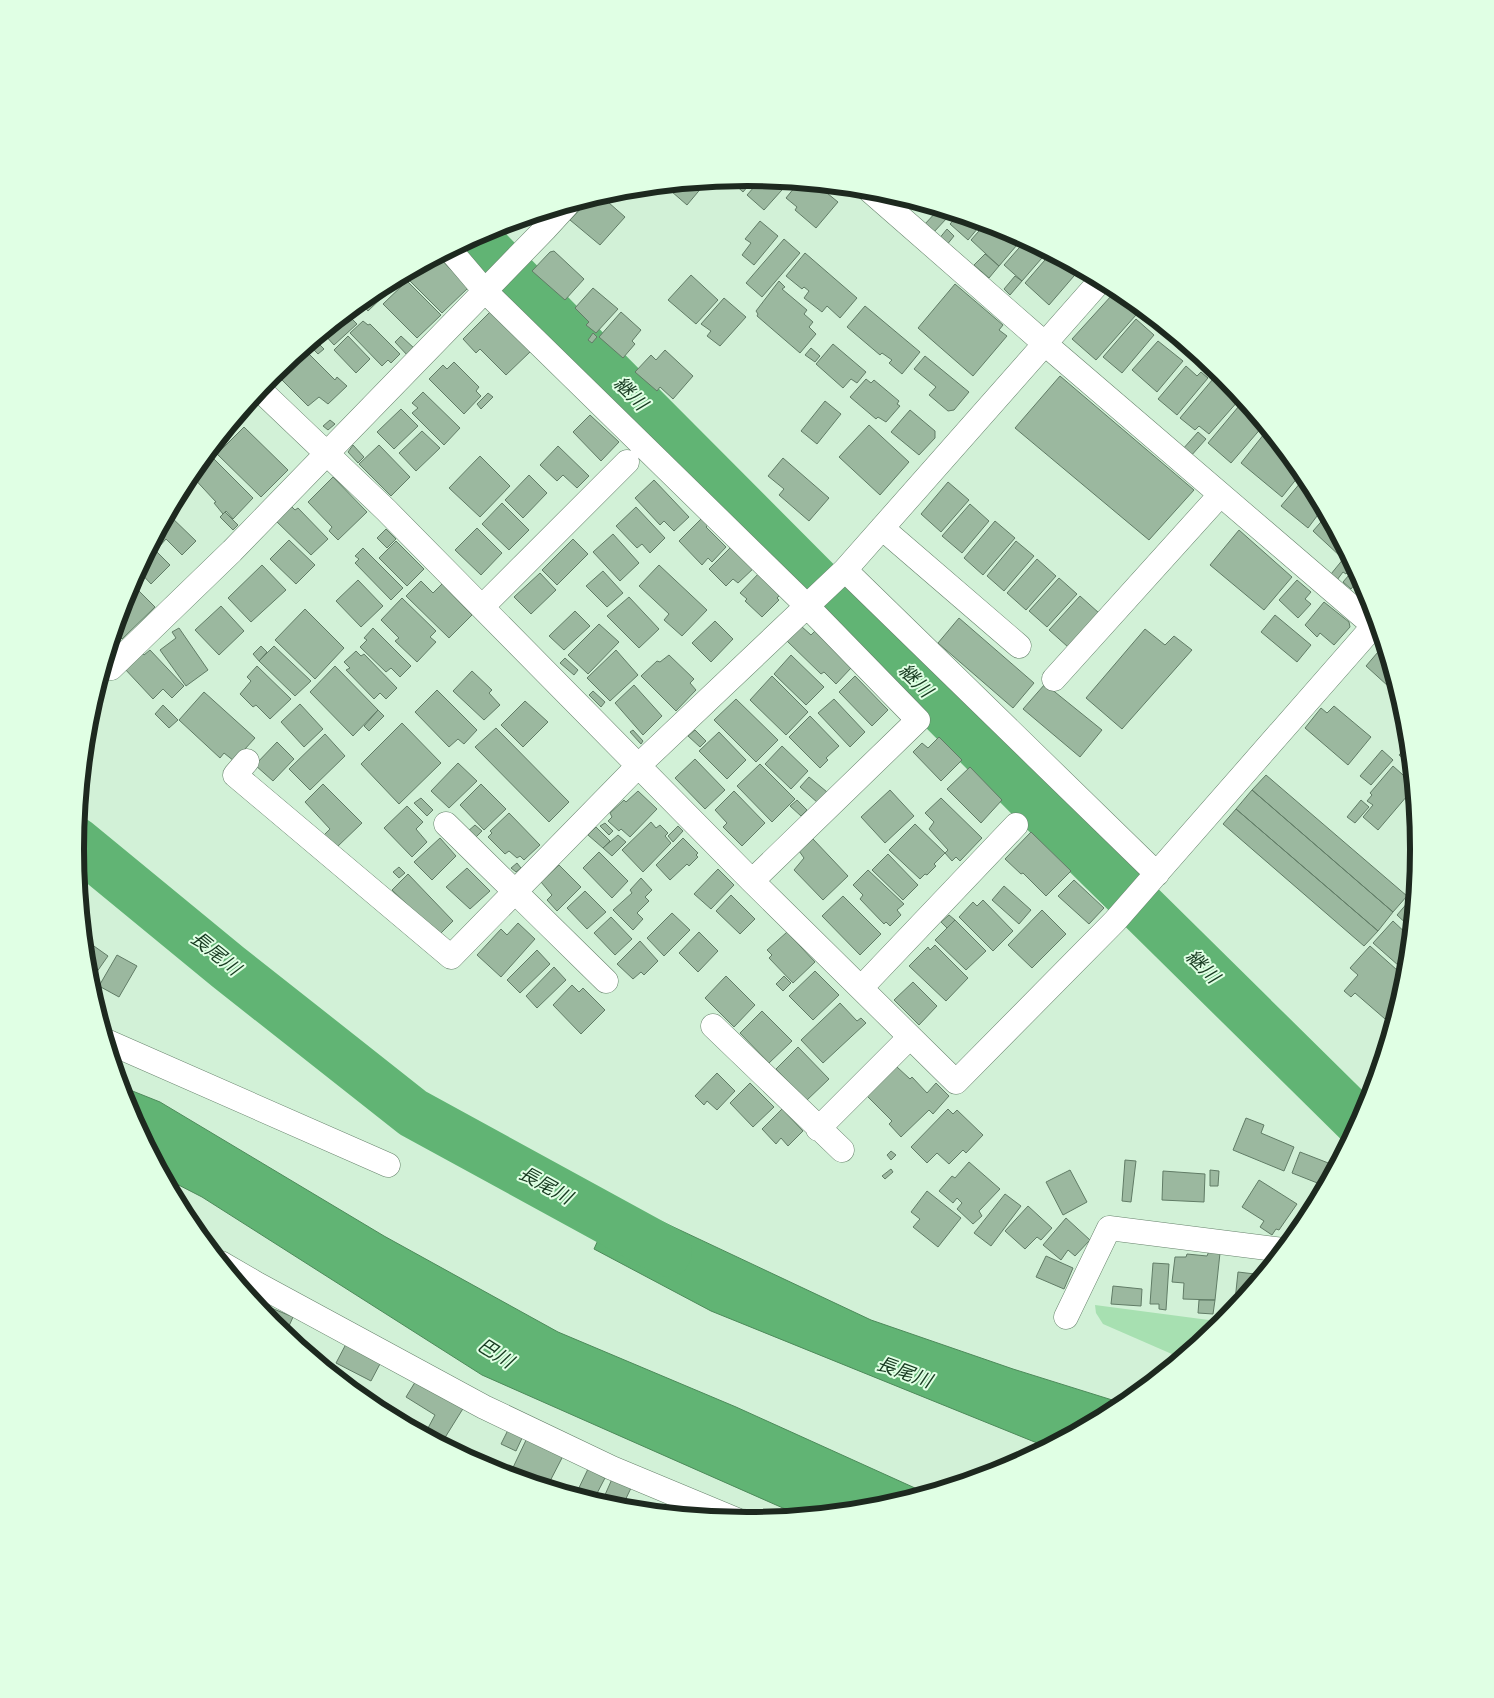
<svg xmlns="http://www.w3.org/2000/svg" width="1494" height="1698" font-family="'Alegreya Sans','Noto Sans JP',sans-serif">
<rect width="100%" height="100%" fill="#d2f1d7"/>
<path fill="#a7e0b1" d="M1095,1305L1224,1322L1181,1358L1103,1324L1096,1313Z"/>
<path fill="#61b474" stroke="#4d8a5a" d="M120,1086L160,1102L384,1236L558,1332L736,1407L926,1493L878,1508L801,1516L482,1375L202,1197L165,1178L126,1106Z
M616,1200L871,1320L1013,1369L1125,1404L1120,1408L1047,1447L711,1311L594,1249Z"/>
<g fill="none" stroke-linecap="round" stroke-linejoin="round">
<path stroke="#61b474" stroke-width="50" d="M474,237L587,352L1072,839L1359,1122
M76,842L228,967L413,1113L667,1252"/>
</g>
<path fill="#9bb89f" stroke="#617c66" d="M747,177L755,178L743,192L729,179Z
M762,178L790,181L764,210L747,195Z
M699,182L703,186L687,205L664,185Z
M799,182L821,184L824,187L822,189L838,202L816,228L795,210L797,207L786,198Z
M600,195L625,217L600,245L570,220L591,198Z
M938,210L947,218L933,233L924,225Z
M959,214L983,222L968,240L950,224Z
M760,221L778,236L754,265L742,255L751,243L745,239Z
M986,223L1004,228L1023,238L999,266L971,240Z
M947,229L954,236L946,246L938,240Z
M784,239L800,253L762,297L746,283Z
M1026,240L1048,251L1022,281L1004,265Z
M554,251L584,279L565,300L532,271L550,252Z
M805,253L857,298L840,318L827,306L822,312L804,298L809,291L804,287L802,289L786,276Z
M1051,253L1080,269L1049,305L1025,283Z
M985,254L999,266L989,278L974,265Z
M438,256L468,288L442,313L409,280L430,260Z
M691,275L718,300L696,324L668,300Z
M1015,276L1022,281L1010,295L1004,289Z
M407,281L441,315L417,338L383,304Z
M779,281L785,287L782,289L807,310L804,314L813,322L809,327L816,334L800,353L757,316L758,314L756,311Z
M389,282L393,287L368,311L360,302L374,290Z
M955,284L1003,325L999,330L1007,336L973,376L918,328Z
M593,288L618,309L596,333L586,325L589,322L575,308Z
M1112,295L1136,315L1096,360L1072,339Z
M724,298L746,317L720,346L707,336L711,331L701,324Z
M865,306L920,352L902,374L889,363L892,360L882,353L880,355L847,327Z
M492,310L531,351L506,375L480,349L476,353L463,339Z
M621,312L641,330L632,341L635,344L623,358L599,337Z
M346,313L357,324L334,345L323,333Z
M1136,319L1154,335L1122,373L1103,357Z
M363,321L368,325L370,324L400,354L391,363L388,360L382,366L350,333Z
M593,333L597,337L592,343L588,340Z
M348,336L370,359L356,373L334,350Z
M401,336L415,349L408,356L395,342Z
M314,339L324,349L318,354L308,344Z
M1158,341L1183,361L1157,392L1132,370Z
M833,344L866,372L857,383L851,379L843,388L816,364Z
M303,348L335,380L337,377L347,386L328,404L319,397L308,406L274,372Z
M811,348L820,356L815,362L805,355Z
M665,350L693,376L673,399L660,387L657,391L635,372L651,355L656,360Z
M925,356L969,392L954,410L948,411L929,395L936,387L914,369Z
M1201,356L1207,361L1202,367L1196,362Z
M454,362L479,387L476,391L481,396L464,414L429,379L443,365L447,369Z
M1186,366L1197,376L1201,372L1208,378L1177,415L1158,399Z
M1060,376L1194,490L1149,540L1015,428Z
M866,379L871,383L874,380L899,401L897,404L900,406L886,422L878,417L876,419L850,397Z
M1213,379L1239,400L1209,434L1199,426L1195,430L1180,418Z
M423,392L460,428L444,445L412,413L418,408L412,403Z
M488,393L493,397L481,409L477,404Z
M825,401L841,414L817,444L801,431Z
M247,404L252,409L216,442Z
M1239,406L1263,426L1231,463L1208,443Z
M401,409L418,426L394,449L377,432Z
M910,410L935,431V438L919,455L891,432Z
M590,415L619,442L601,461L573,432Z
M330,420L335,424L328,430L323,426Z
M869,425L909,462L880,495L839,457Z
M244,427L288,470L261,497L217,454Z
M1268,429L1302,472L1282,497L1241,463Z
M422,431L440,448L416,471L399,453Z
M1198,432L1206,439L1190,457L1182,450Z
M353,445L364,457L358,463L348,452Z
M379,445L410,477L391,496L359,464Z
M558,446L589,476L577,488L563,475L557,481L540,465Z
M480,456L510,486L480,517L449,488Z
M783,458L829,498L809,521L779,495L784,489L768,476Z
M203,459L208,464L214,459L253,498L233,519L226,511L223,514L214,503L216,502L190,474Z
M529,475L547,493L523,518L505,500Z
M1306,476L1323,508L1308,528L1281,506Z
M333,477L367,512L338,540L329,531L332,527L308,502Z
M654,480L689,517L674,531L664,521L660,525L635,498Z
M948,482L969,500L941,532L921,514Z
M502,503L529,530L509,550L482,524Z
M970,504L989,521L962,553L942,536Z
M290,505L295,510L298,508L328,539L311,555L275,520Z
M636,507L665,538L650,553L642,544L637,548L616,526Z
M225,512L238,525L233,530L220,517Z
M168,514L196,541L182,555L166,539L158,548L153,542Z
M1327,515L1350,558L1344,553L1341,557L1313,531Z
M703,517L709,524L706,527L726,547L712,562L708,558L702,565L679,541Z
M995,521L1015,538L983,575L964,558Z
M477,528L502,553L481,575L455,550Z
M386,529L396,539L387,548L377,538Z
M1239,530L1292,577L1264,610L1210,565Z
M613,534L639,563L620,581L593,552Z
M573,539L588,554L557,585L542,570Z
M289,540L315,565L296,584L270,559Z
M396,541L424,569L407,586L379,558Z
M1016,541L1034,556L1004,591L987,576Z
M733,545L755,567L738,583L733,579L726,586L709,569Z
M151,546L170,565L151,584L138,570Z
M363,548L403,588L391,600L355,563L359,559L355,556Z
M1344,558L1353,566L1346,574L1343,572L1337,580L1331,574Z
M1037,559L1056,576L1026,610L1007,593Z
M262,565L286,590L251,622L228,598Z
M659,565L707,610L682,636L664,620L669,614L639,586Z
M1355,568L1360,578L1351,589L1343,582Z
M603,571L623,593L607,607L586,586Z
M760,572L782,593L777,598L779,600L762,617L745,601L747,599L740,593Z
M540,573L556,590L531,614L514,597Z
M1059,578L1077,594L1047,627L1029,611Z
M358,580L383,606L361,627L336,601Z
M1297,580L1311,592L1305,599L1311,604L1298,618L1279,600Z
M421,581L433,593L442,584L472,615L449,638L406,596Z
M133,585L155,607L122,639L114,631L126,592Z
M1080,596L1099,613L1068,647L1049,630Z
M629,597L659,629L639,648L607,616Z
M402,598L436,631L430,637L436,642L417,662L395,641L399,638L381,620Z
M1324,602L1349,622L1350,627L1334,645L1320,633L1317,637L1305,625Z
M221,606L244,631L219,655L195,630Z
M305,609L344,648L315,679L275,640Z
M575,611L590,626L564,650L549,636Z
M1275,615L1311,645L1297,662L1261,632Z
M959,618L1034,683L1013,708L938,643Z
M715,621L733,639L711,662L692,643Z
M599,624L619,642L588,674L568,655Z
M801,626L811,635L815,631L851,668L836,684L824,672L821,674L787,641Z
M179,628L208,670L186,686L160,650L176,638L172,632Z
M373,628L411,666L400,677L391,668L386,672L360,647L367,640L364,638Z
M1145,629L1165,645L1174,636L1192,650L1122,729L1086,698Z
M1384,645L1399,696L1366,666Z
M261,646L267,652L259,661L253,654Z
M274,646L311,681L295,696L259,661Z
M150,650L184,686L172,698L163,689L153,699L124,668L141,651L144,655Z
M616,650L638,675L610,701L587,678Z
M356,651L361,656L364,654L397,688L386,699L380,693L374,699L346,670L350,668L344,662Z
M669,655L694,679L690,683L696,690L676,711L641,676L657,661L660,662Z
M791,655L824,687L806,705L774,674Z
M565,658L578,670L574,675L560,663Z
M257,666L291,699L270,719L256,705L253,707L240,694L251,681L247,677Z
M335,666L378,710L353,736L310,692Z
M472,671L492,690L489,693L500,705L484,720L453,691Z
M772,676L808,712L786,735L750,700Z
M855,676L888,710L872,726L839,692Z
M1045,684L1102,730L1080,757L1023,709Z
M634,685L662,716L643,735L615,703Z
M437,690L477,730L464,744L458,739L449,747L415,712Z
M593,691L605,702L601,707L589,695Z
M204,692L255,738L234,761L224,753L220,758L179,720Z
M736,699L778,740L756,762L714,720Z
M834,699L865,732L850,747L818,713Z
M525,701L548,722L523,747L501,725Z
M300,704L323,729L304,747L281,722Z
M163,705L178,720L169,728L155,714Z
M1334,706L1371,737L1348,765L1305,728L1321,708L1327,713Z
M378,710L384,716L369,731L364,726Z
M810,716L839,746L826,758L828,760L820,768L789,737Z
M402,723L441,763L399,804L361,764Z
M496,728L569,802L549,822L475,747Z
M633,730L643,741L641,744L630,732Z
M695,730L706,741L700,747L688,736Z
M719,732L746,760L727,779L699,751Z
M325,734L345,756L310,790L289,769Z
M939,737L962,760L941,781L913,752L922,743L928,748Z
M277,742L294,759L273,781L255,765Z
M1409,744L1411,765L1399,755Z
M782,746L808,771L791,789L765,764Z
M1382,750L1393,760L1371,785L1360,776Z
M695,759L725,790L705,809L675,778Z
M458,763L477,781L449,808L431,791Z
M760,764L795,799L772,822L737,786Z
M1393,766L1412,783L1413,789L1378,830L1363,817L1373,805L1367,801L1372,795L1370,793Z
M970,767L1002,800L981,823L947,789Z
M1266,775L1407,896L1393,912L1252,790Z
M809,777L827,792L818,803L800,787Z
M323,784L362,823L337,847L324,835L330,829L305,802Z
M481,784L506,809L484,830L460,805Z
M890,790L914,816L885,843L861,817Z
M1252,790L1393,912L1378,931L1236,809Z
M638,791L657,809L630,837L621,829L619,831L608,821L612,817L610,813L624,800L626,802Z
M734,791L765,823L742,846L723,827L727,823L715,810Z
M421,798L433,810L427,816L414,803Z
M941,798L982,838L960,861L956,857L952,861L945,853L948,850L929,829L934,822L925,813Z
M797,800L807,810L801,816L790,806Z
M1361,800L1369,807L1355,823L1347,817Z
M407,806L423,822L416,829L427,842L412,857L384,828Z
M1236,809L1378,931L1364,946L1223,824Z
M509,813L540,845L524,860L520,856L517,858L509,851L505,854L488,837L492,833L490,831Z
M651,822L656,828L660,825L668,833L665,836L671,843L643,872L622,850Z
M605,823L613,831L609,835L600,826Z
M915,824L945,853L934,864L936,866L927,875L925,874L920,879L889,850Z
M475,825L482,831L474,839L467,832Z
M678,826L683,831L673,842L668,836Z
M596,827L610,841L603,848L588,835Z
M1031,832L1071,871L1046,896L1023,873L1021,874L1005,859Z
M618,835L626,842L612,856L603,848Z
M440,838L456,856L432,880L414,862Z
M683,838L698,853L696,855L698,857L689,866L687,864L670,880L656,865Z
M813,839L848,876L823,900L794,870L804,858L799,851Z
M599,852L628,881L612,898L583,868Z
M888,854L918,885L903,900L872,870Z
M517,863L521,868L516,872L511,868Z
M559,865L581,887L557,911L547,900L552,895L541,882Z
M399,867L405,873L399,878L393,872Z
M467,868L490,891L470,909L446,887Z
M718,869L734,885L711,909L694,894Z
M868,870L904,904L897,910L901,915L890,926L886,922L884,924L860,899L863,895L853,885Z
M408,874L453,921L439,935L392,890Z
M641,878L652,890L645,897L649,901L637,913L643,919L633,930L613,910L632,893L630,890Z
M1074,880L1104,908L1089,924L1058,896Z
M1004,886L1031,910L1019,924L992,900Z
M585,891L606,912L587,929L567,908Z
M1415,894L1411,928L1397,915Z
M731,895L755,919L740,934L716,911Z
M843,896L881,934L860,955L822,916Z
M983,900L1013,931L993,951L959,917L973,902L977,906Z
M1042,910L1066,934L1032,968L1008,945Z
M672,913L690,930L664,956L647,938Z
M949,915L955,920L947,928L941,922Z
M611,917L632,939L615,955L594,933Z
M955,920L986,951L966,970L935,940Z
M1393,921L1410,937L1407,973L1373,943Z
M518,923L535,939L501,977L477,955L501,929L507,935Z
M699,932L718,951L698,972L679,953Z
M787,932L815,962L793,983L769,958L772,955L767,950Z
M84,939L108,956L89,983L88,980Z
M640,941L658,961L644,975L641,972L633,979L617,964Z
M935,945L968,978L946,1001L909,966L928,947L930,950Z
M1370,946L1406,978L1392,1025L1355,993L1351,997L1344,991L1358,975L1350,968Z
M537,950L550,964L520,993L507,980Z
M117,955L137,966L119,997L99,986Z
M554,967L566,980L537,1008L526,996Z
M815,971L839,995L813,1020L789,996Z
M726,976L755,1005L734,1027L705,998Z
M784,976L791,983L783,991L776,984Z
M913,982L937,1006L919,1025L894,1000Z
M572,985L579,992L583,988L605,1010L581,1034L553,1005Z
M840,1003L857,1021L861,1018L866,1023L823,1063L801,1040Z
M762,1011L792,1041L769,1063L740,1033Z
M798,1047L829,1079L806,1101L776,1069Z
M897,1067L910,1079L912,1077L927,1093L936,1083L949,1096L933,1114L929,1110L901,1137L889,1124L892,1121L867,1096Z
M717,1073L735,1091L717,1110L707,1101L704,1105L695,1096Z
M750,1083L774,1107L753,1127L730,1103Z
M782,1109L803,1131L788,1146L781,1138L776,1144L762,1129Z
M948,1109L953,1114L957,1110L983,1135L966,1153L963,1150L949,1164L937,1153L927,1163L911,1147Z
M1246,1118L1264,1125L1261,1133L1294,1147L1284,1171L1233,1150Z
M891,1151L896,1155L891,1160L887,1155Z
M1300,1152L1336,1166L1325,1186L1292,1173Z
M1125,1160L1136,1161L1131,1202L1122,1201Z
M969,1162L1000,1189L979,1211L982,1216L973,1224L957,1209L962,1203L957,1198L953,1203L939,1191L952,1176L955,1178Z
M891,1169L893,1172L885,1179L882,1176Z
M1070,1170L1087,1202L1063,1215L1046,1182Z
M1210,1170L1219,1171L1218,1186H1210Z
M1163,1171L1205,1174L1204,1202L1162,1200Z
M1259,1180L1297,1204L1279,1230L1276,1229L1272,1235L1260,1227L1264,1221L1242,1207Z
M927,1191L961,1218L938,1247L913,1227L920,1219L911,1212Z
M1005,1194L1021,1206L991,1246L974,1233Z
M1028,1206L1052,1228L1041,1240L1037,1237L1025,1249L1005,1231Z
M1066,1218L1090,1240L1075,1256L1068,1250L1061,1260L1043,1245Z
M1209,1251L1220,1253L1215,1300L1183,1299L1184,1283L1172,1282L1175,1257H1186L1187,1254L1207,1256Z
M1046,1256L1073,1268L1064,1289L1036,1277Z
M1153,1263L1169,1264L1166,1310L1159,1309V1304H1150Z
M1238,1272L1263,1275L1234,1310Z
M1113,1286L1142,1289L1141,1306L1111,1304Z
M252,1300L293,1317L285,1335L272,1324Z
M1199,1300H1215L1213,1314L1198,1313Z
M346,1344L381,1362L371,1381L336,1363Z
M417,1379L464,1407L441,1444L431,1438L434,1432L428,1428L435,1415L406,1397Z
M508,1430L523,1436L516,1451L501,1444Z
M527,1438L563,1456L547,1487L509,1476Z
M455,1447L476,1462L453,1450Z
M488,1457L505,1466L502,1471L505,1473V1474L490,1470L479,1464L481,1461L484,1462Z
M588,1469L605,1478L593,1501L575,1496Z
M612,1479L631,1488L621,1509L601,1504Z"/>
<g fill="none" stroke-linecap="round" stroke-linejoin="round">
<g stroke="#66826b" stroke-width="25">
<path id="street" d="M868,189L1044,343L1374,626
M450,250L485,291L807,606L918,720L752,881
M259,389L386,510L752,881L956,1082L1115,921L1377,622
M882,528L1019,646
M845,570L1157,874
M482,607L627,462
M105,662L111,668L232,551L545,229L567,205
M1054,679L1220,495
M247,761L235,775L451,957L638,766L845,570L1101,280
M446,824L606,981
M861,988L1016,825
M713,1026L842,1150
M106,1041L388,1165
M818,1129L910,1037
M221,1263L257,1284L484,1407L612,1468L737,1520
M1066,1317L1109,1228L1283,1250"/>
</g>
<use href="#street" stroke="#fff" stroke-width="24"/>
</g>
<g text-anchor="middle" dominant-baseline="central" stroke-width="4" stroke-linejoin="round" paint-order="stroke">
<g font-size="19" font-style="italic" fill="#173a20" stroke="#e0ffe4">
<text transform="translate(630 394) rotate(45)">継川</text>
<text transform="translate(915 681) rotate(45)">継川</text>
<text transform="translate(215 954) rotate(39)">長尾川</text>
<text transform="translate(1202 967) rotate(45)">継川</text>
<text transform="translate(545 1186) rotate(29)">長尾川</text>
<text transform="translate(495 1354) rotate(32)">巴川</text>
<text transform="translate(904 1373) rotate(20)">長尾川</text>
</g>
</g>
<path d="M0 0H1494V1698H0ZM84 849a663 663 0 1 1 1326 0a663 663 0 1 1-1326 0Z" fill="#e0ffe4" fill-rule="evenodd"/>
<path fill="none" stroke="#1d291f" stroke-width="6" d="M84 849a663 663 0 1 1 1326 0a663 663 0 1 1-1326 0Z"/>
</svg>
